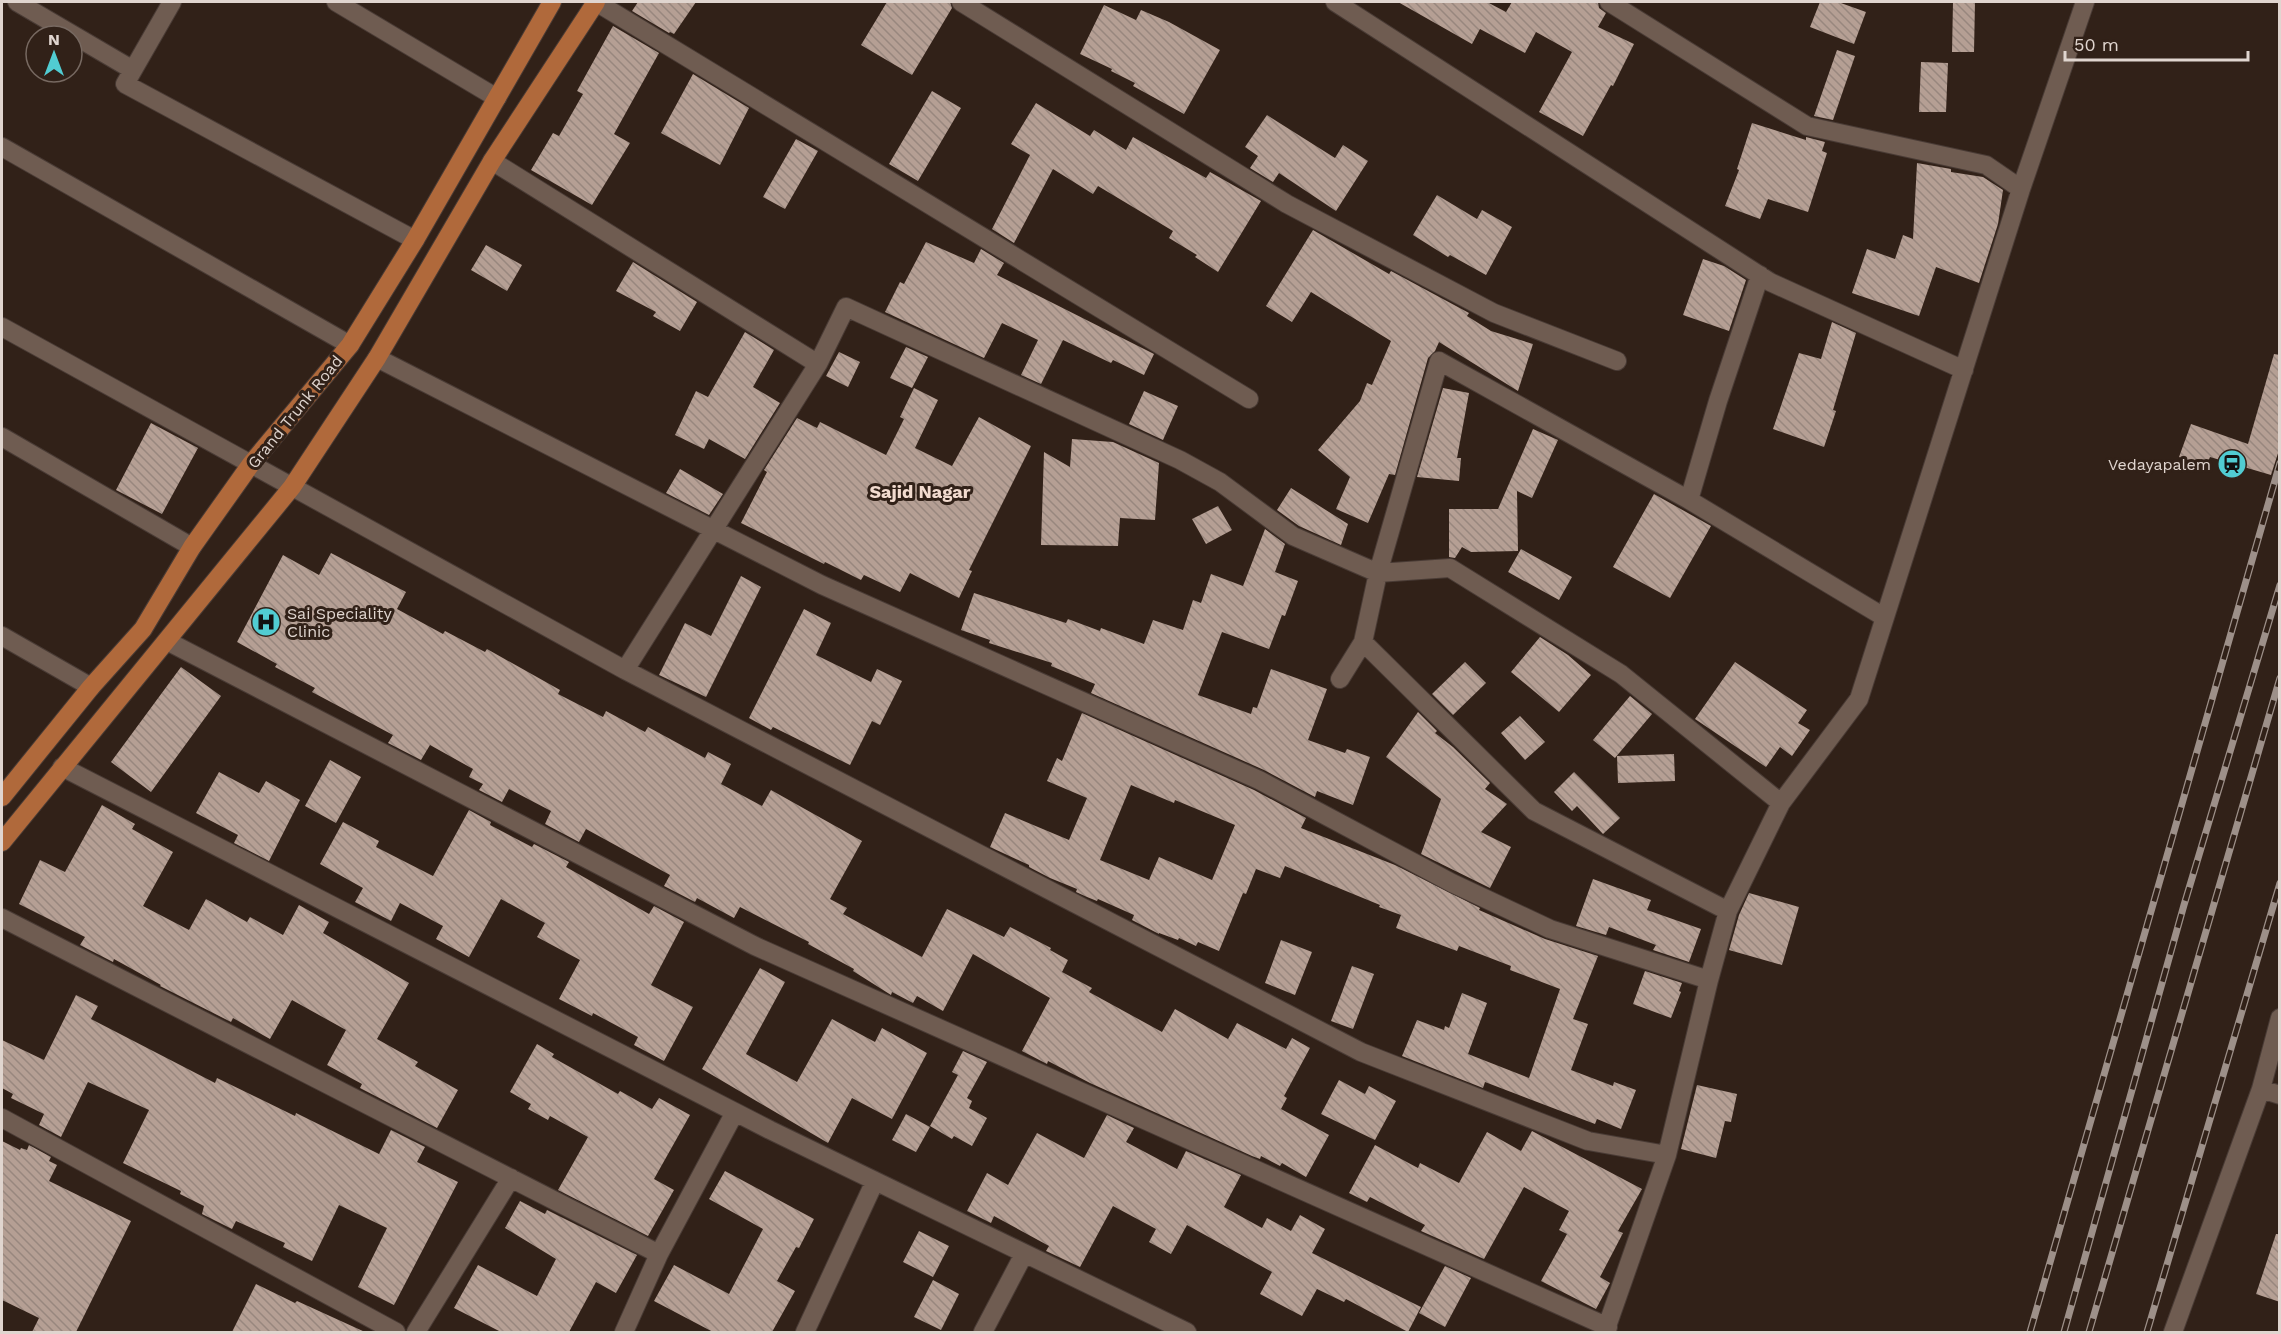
<svg xmlns="http://www.w3.org/2000/svg" width="2281" height="1334" font-family="'Work Sans',sans-serif">
<defs>
<pattern id="building-back-hatch" width="6" height="6" patternUnits="userSpaceOnUse" patternTransform="scale(1.5)"><rect width="6" height="6" fill="#b59f94"/><path d="M-1 5l2 2M0 0l6 6M5-1l2 2" fill="none" stroke="#98877e"/></pattern>
</defs>
<rect width="100%" height="100%" fill="#312118"/>
<path fill="url(#building-back-hatch)" fill-rule="evenodd" d="M638,2H696L674,34L670,32L669,33L632,11Z
M887,2H950L952,8L912,75L861,45Z
M1398,2H1487L1506,12L1512,2H1598L1599,8L1606,13L1598,27L1634,44L1613,86L1611,85L1583,136L1539,112L1572,52L1536,32L1525,53L1480,29L1472,44Z
M1820,2H1838L1866,12L1854,44L1810,27Z
M1953,2H1975L1974,52H1952Z
M1104,5L1136,20L1141,10L1169,22L1220,50L1184,114L1133,86L1135,83L1111,71L1112,69L1080,54Z
M613,26L659,53L614,134L630,143L592,205L531,170L553,133L559,136L583,94L577,91Z
M1837,50L1855,56L1833,120L1814,116Z
M1921,62L1948,63L1946,112H1919Z
M693,74L749,108L720,165L661,133Z
M932,91L961,108L918,181L889,164Z
M1036,103L1090,136L1094,130L1126,150L1133,137L1206,178L1210,172L1261,201L1218,272L1195,257L1197,255L1169,238L1173,231L1098,186L1093,194L1053,169L1014,243L992,229L1030,155L1011,144Z
M1267,115L1335,158L1343,145L1368,161L1336,211L1279,173L1273,182L1250,168L1258,156L1245,147Z
M1752,123L1806,140V137L1825,142L1822,151L1827,153L1808,212L1768,199L1760,219L1725,206L1739,170L1737,169Z
M796,139L818,151L785,209L763,197Z
M1917,163L1951,169V172L1983,177L2003,190L1998,224L1979,283L1936,267L1919,316L1852,293L1867,249L1895,259L1903,235L1913,239Z
M1437,195L1477,219L1482,210L1512,227L1486,275L1450,255L1448,257L1413,235Z
M1313,230L1389,274L1391,271L1469,313L1467,316L1491,331L1533,344L1518,391L1439,342L1435,351L1428,358L1395,475L1389,474L1368,523L1336,509L1350,477L1318,450L1360,401L1367,383L1372,385L1391,341L1311,292L1292,322L1266,306Z
M926,242L974,263L981,249L1004,263L997,275L1154,354L1144,375L1113,360L1111,363L1063,340L1041,384L1021,375L1038,340L1002,323L984,358L885,312L900,282L904,284Z
M486,245L522,265L507,291L471,270Z
M1703,259L1724,266L1746,280L1729,331L1683,315Z
M633,262L697,302L680,331L653,316L656,312L616,291Z
M1832,322L1856,333L1833,410L1836,411L1824,447L1773,429L1799,353L1821,359Z
M745,332L774,350L753,387L780,403L745,459L709,439L704,449L675,435L696,391L708,397Z
M906,347L928,357L912,388L890,378Z
M839,352L860,362L848,387L826,376Z
M2274,354L2280,355V447L2271,475L2210,457L2206,466L2179,457L2191,424L2248,444Z
M914,388L938,400L915,448L952,466L979,417L1031,446L969,570L972,571L959,598L910,573L900,592L864,575L861,580L825,562L824,564L741,523L767,472L764,470L797,418L817,428L820,422L886,455L904,419L900,417Z
M1443,388L1469,393L1457,458H1461L1459,481L1417,477Z
M1144,391L1178,406L1163,440L1129,424Z
M151,423L198,448L162,514L116,490Z
M1533,429L1558,440L1532,498L1517,491L1518,551L1471,552L1462,547L1455,558L1449,557V509H1498Z
M1072,439L1113,442L1159,463L1155,520L1120,518L1118,546L1041,545L1044,452L1070,467Z
M680,469L723,494L709,515L666,493Z
M1291,488L1348,524L1341,545L1299,526L1277,510Z
M1654,494L1711,526L1670,598L1613,567Z
M1218,506L1232,530L1206,544L1192,519Z
M1265,529L1285,544L1275,572L1298,581L1285,616L1282,615L1269,649L1222,632L1198,695L1251,714L1253,707L1257,708L1271,669L1327,689L1308,740L1345,753L1347,749L1370,757L1353,805L1317,791L1315,797L1264,770L1091,693L1095,684L1051,666L1052,663L989,643L990,640L961,630L974,593L1066,623L1068,619L1100,631L1101,628L1144,644L1153,620L1183,630L1193,600L1201,603L1211,574L1243,586Z
M1521,549L1572,577L1559,600L1508,572Z
M331,553L406,592L397,609L443,634L445,631L485,652L487,649L560,690L558,694L603,717L606,711L645,732L648,727L705,758L708,752L731,764L721,784L762,806L771,790L862,841L830,899L847,908L843,914L922,957L947,909L1004,937L1010,927L1051,948L1050,950L1068,960L1062,972L1092,988L1089,992L1162,1032L1175,1009L1228,1039L1237,1023L1286,1049L1292,1038L1310,1048L1284,1096L1287,1098L1281,1109L1329,1135L1306,1177L1282,1163L1280,1166L1261,1156L1260,1159L1252,1156L1090,1083L1048,1061L1047,1064L1022,1051L1050,998L973,954L943,1011L917,996L913,1003L892,992L891,995L853,971L854,969L808,944L809,942L740,907L734,918L697,898L695,902L664,886L670,875L586,829L579,842L545,824L551,811L509,789L502,802L479,790L483,784L469,777L473,769L430,745L421,760L388,743L393,735L312,692L315,688L275,667L277,664L237,642L283,555L319,575Z
M741,576L761,587L706,697L659,675L685,623L711,636Z
M804,609L831,623L816,655L871,682L877,669L902,681L880,725L872,721L850,765L773,727L771,730L749,718Z
M1540,637L1568,655L1591,675L1559,712L1511,672Z
M1465,662L1486,683L1453,715L1432,694Z
M1735,662L1807,710L1798,723L1810,730L1792,756L1780,747L1766,767L1695,719Z
M181,667L221,696L151,792L111,762Z
M1630,696L1652,714L1615,758L1593,740Z
M1418,712L1437,731L1435,733L1453,747L1490,783L1485,789L1507,804L1481,832L1511,847L1490,888L1421,854L1441,799L1386,757Z
M1082,713L1254,790L1306,818L1301,828L1395,865L1480,908L1479,910L1545,939L1598,956L1573,1019L1588,1024L1571,1070L1613,1086L1614,1082L1636,1090L1621,1129L1597,1119L1595,1124L1485,1082L1483,1088L1402,1056L1417,1020L1444,1030L1445,1026L1449,1028L1462,993L1487,1003L1468,1054L1529,1078L1560,989L1510,970L1511,966L1459,946L1457,951L1396,928L1401,915L1379,907L1380,905L1285,866L1280,878L1256,869L1246,894L1243,893L1219,951L1198,942L1196,946L1179,938L1178,940L1159,933V934L1132,920L1134,915L1098,899L1097,901L1087,897L1076,892L1077,889L1050,878L1029,867V865L990,847L1005,813L1069,840L1087,798L1047,781L1057,758L1062,761ZM1131,785L1174,803L1175,800L1235,825L1212,880L1159,857L1149,880L1100,860Z
M1520,716L1545,742L1525,760L1501,733Z
M1674,754L1675,781L1618,783L1617,756Z
M330,760L361,777L336,823L305,806Z
M219,772L259,793L266,781L300,800L269,861L234,843L238,835L196,813Z
M1574,772L1620,818L1603,834L1577,806L1572,811L1554,792Z
M102,805L135,824L132,829L173,852L143,906L189,930L206,899L247,922L250,917L283,935L299,905L329,922L323,933L409,983L377,1039L418,1062L415,1066L458,1090L437,1128L360,1088L362,1084L327,1065L346,1030L292,1000L270,1039L233,1018L231,1022L160,986L161,985L114,959L113,962L80,945L85,937L19,904L40,860L65,872Z
M469,810L491,822L490,825L532,847L534,844L569,862L566,867L649,914L654,906L684,922L651,985L693,1007L664,1061L634,1045L638,1037L593,1013L592,1016L559,999L580,960L537,937L545,923L501,899L469,957L436,939L443,926L400,903L391,921L355,902L363,888L320,864L343,822L379,841L376,847L433,876Z
M1593,879L1651,900L1647,910L1701,929L1689,962L1653,950L1656,945L1609,927L1606,935L1576,926Z
M1749,893L1799,907L1782,965L1729,950L1739,915Z
M1281,940L1312,952L1295,995L1265,983Z
M1352,966L1374,974L1353,1029L1331,1021Z
M760,968L785,982L746,1054L797,1082L832,1019L875,1042L882,1028L927,1053L892,1119L852,1098L828,1143L702,1069Z
M1645,971L1682,983L1679,991L1681,992L1671,1018L1633,1004Z
M76,995L98,1006L91,1019L215,1083L217,1078L295,1116L296,1113L379,1154L391,1130L425,1147L417,1162L458,1182L394,1305L358,1287L387,1228L339,1205L312,1261L283,1247L285,1243L236,1221L232,1229L202,1214L204,1206L180,1194L181,1191L123,1163L149,1110L88,1082L61,1137L39,1125L44,1114L11,1098L13,1094L2,1088V1040L44,1060Z
M537,1044L554,1054L552,1057L618,1094L620,1091L652,1109L659,1098L690,1115L654,1179L674,1190L648,1236L558,1190L588,1137L550,1116L548,1120L528,1109L531,1104L510,1092Z
M963,1051L987,1062L967,1098L972,1101L969,1108L987,1118L972,1146L954,1136L952,1139L930,1126L958,1075L952,1072Z
M1339,1080L1365,1094L1369,1086L1396,1101L1375,1140L1321,1114Z
M1697,1085L1737,1094L1731,1122L1725,1121L1716,1158L1681,1149Z
M906,1114L930,1127L916,1152L892,1140Z
M1107,1115L1134,1128L1126,1142L1177,1169L1186,1151L1241,1175L1224,1207L1262,1228L1267,1218L1291,1231L1300,1215L1325,1229L1312,1253L1421,1307L1408,1332L1346,1299L1344,1302L1317,1289L1302,1316L1260,1294L1272,1272L1187,1225L1171,1254L1149,1242L1156,1229L1113,1206L1080,1267L1046,1251L1049,1246L994,1216L991,1223L967,1211L987,1173L1008,1185L1037,1133L1084,1158Z
M1532,1131L1642,1189L1618,1231L1623,1233L1600,1277L1610,1283L1596,1309L1541,1281L1567,1234L1559,1230L1569,1211L1524,1187L1484,1259L1421,1231L1425,1225L1370,1197L1367,1202L1349,1193L1375,1145L1418,1168L1420,1163L1459,1183L1487,1132L1521,1151Z
M2,1141L20,1150L21,1148L27,1150L29,1145L51,1157L49,1161L57,1165L49,1181L131,1221L76,1332H32L39,1318L2,1300Z
M725,1171L814,1219L799,1248L796,1247L777,1281L795,1291L772,1332H713L654,1301L674,1265L729,1294L763,1229L709,1199Z
M520,1201L545,1214L547,1210L637,1255L616,1293L596,1282L569,1332H501L454,1308L478,1265L537,1296L556,1259L505,1228Z
M919,1231L949,1246L933,1277L903,1262Z
M2276,1234H2280V1302L2256,1294Z
M1445,1266L1471,1278L1445,1327L1419,1313Z
M933,1280L959,1294L941,1330L914,1317Z
M256,1284L295,1303L297,1301L365,1332H232Z"/>
<g fill="none" stroke-linecap="round" stroke-linejoin="round">
<g stroke="#493b35" stroke-width="20">
<path id="minor" d="M17,2L133,70
M172,2L125,84L415,240
M336,2L497,98
M596,2L1249,399
M961,2L1287,204L1494,313L1617,361
M1335,2L1770,282L1964,370
M1609,2L1807,126L1986,165L2021,189
M2,147L350,345
M492,161L818,364L625,670
M2,327L625,670L1361,1052L1588,1141L1667,1155
M377,358L822,585L1259,780L1452,883L1550,929L1709,980
M818,364L846,307L1180,460L1220,482L1293,536L1378,573L1450,568L1621,674L1781,803L1859,699L2021,189L2085,2
M2,437L192,547
M1689,500L1718,401L1760,275
M2,636L91,687
M167,641L755,946L1608,1327
M1363,642L1534,811L1728,911L1709,980L1667,1155L1605,1332
M1340,679L1363,642L1378,573L1439,361L1689,500L1884,617
M62,767L770,1130L1187,1332
M1728,911L1781,803
M2,918L659,1254
M2261,1089L2280,1095
M2,1118L396,1332
M416,1332L511,1178
M624,1332L659,1254L735,1112
M805,1332L875,1181
M983,1332L1024,1254
M2173,1332L2261,1089L2280,1018"/>
</g>
<g stroke="#493b35" stroke-width="20">
<path id="major" d="M2,797L91,687L143,629L192,547L251,464L350,345L415,240L552,2
M2,842L292,487L377,358L492,161L596,2"/>
</g>
<use href="#minor" stroke="#6f5c51" stroke-width="18"/>
<use href="#major" stroke="#b0693b" stroke-width="18"/>
<g stroke="#9d9089" stroke-width="7">
<path id="rail" d="M2030,1332L2280,463
M2064,1332L2184,905L2280,585
M2089,1332L2280,678
M2147,1332L2280,883"/>
</g>
<use href="#rail" stroke="#312118" stroke-width="4.5" stroke-dasharray="14" stroke-linecap="butt"/>
</g>
<defs>
<g id="station-disc" transform="scale(1.5)"><circle r="9.5" fill="#51ccd2" stroke="#312118"/><path d="M-3-6H3Q5-6 5-4V2Q5 4 3 4L4.5 6H3L1.5 4h-3L-3 6H-4.5L-3 4Q-5 4-5 2V-4Q-5-6-3-6ZM-3.5-4v3h7v-3ZM-3.5 1v1.5H-2V1ZM2 1v1.5H3.5V1Z" fill="#111"/></g>
<g id="hospital-disc" transform="scale(1.5)"><circle r="9.5" fill="#51ccd2" stroke="#312118"/><path d="M-5-5h3v3.5h4V-5h3V5h-3V1.5h-4V5h-3Z" fill="#111"/></g>
</defs>
<g fill-rule="evenodd">
<use href="#station-disc" x="2232" y="464"/>
<use href="#hospital-disc" x="266" y="622"/>
</g>
<g text-anchor="middle" dominant-baseline="central" stroke-width="6" stroke-linejoin="round" paint-order="stroke">
<g font-size="16" fill="#e0d5cf" stroke="#312118">
<text transform="translate(295 412) rotate(-51)">Grand Trunk Road</text>
</g>
<g font-size="16" fill="#e0d5cf" stroke="#312118" text-anchor="end">
<text x="2211" y="464">Vedayapalem</text>
<text x="287" y="613" text-anchor="start">Sai Speciality<tspan x="287" dy="18">Clinic</tspan></text>
</g>
<g font-size="18" font-weight="bold" fill="#f2dbcf" stroke="#312118">
<text x="920" y="491">Sajid Nagar</text>
</g>
</g>
<rect width="2281" height="1334" fill="none" stroke="#e0d5cf" stroke-width="6"/>
<g transform="translate(54 54)"><circle r="28" fill="#312118" stroke="#776961" stroke-width="1.5"/>
<path d="M0-4.5L10 22L0 15L-10 22Z" fill="#51ccd2"/>
<text y="-9" font-size="16" font-weight="bold" text-anchor="middle" fill="#e0d5cf">N</text>
</g>
<path d="M2065 51v9h183v-9" fill="none" stroke="#e0d5cf" stroke-width="3"/>
<text x="2074" y="51" font-size="18" fill="#e0d5cf" stroke="#312118" stroke-width="4.5" paint-order="stroke">50 m</text>
</svg>
